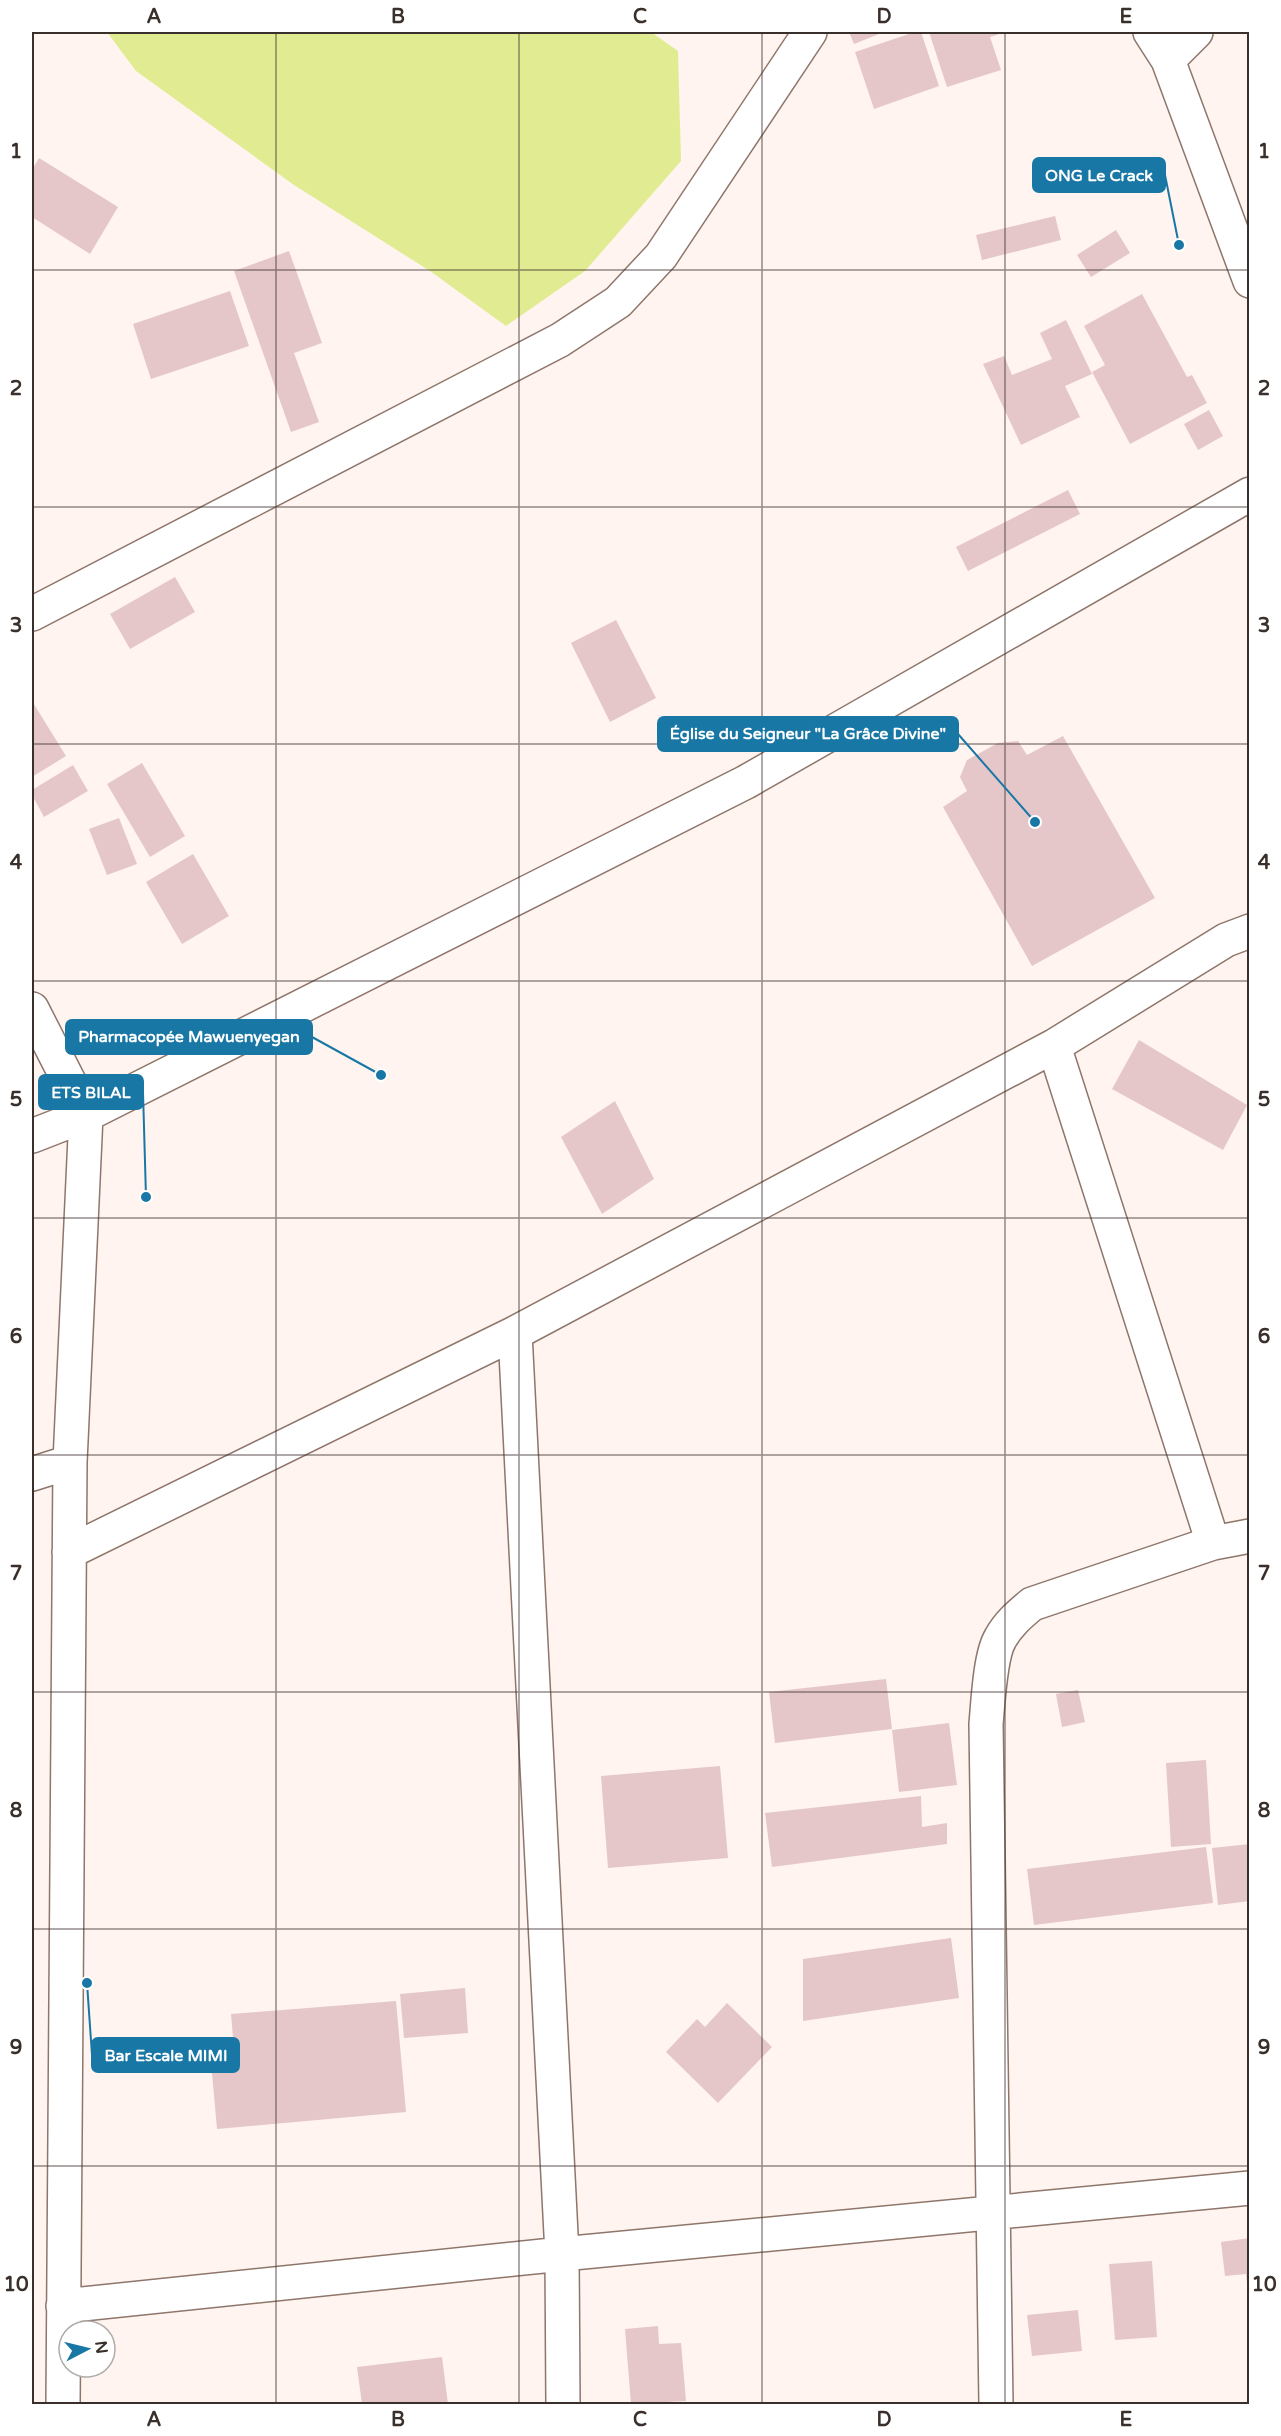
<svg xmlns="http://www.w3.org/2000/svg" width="1281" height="2436" font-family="'Varela Round',sans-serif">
<rect width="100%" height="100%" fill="#fff4ef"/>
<path fill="#e1ec92" d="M107,32H651L678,51L681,161L585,271L506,326L430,271L294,185L136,71Z"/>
<path fill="#e5c7c9" d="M849,32H884L854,44Z
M915,32H921L939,86L874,109L855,52Z
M929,32H1006L990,37L1001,70L947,87Z
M39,158L118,207L90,254L32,217V170Z
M1055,216L1061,240L982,260L976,235Z
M1116,230L1130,253L1091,277L1077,255Z
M289,251L322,343L294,353L319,422L291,432L234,271Z
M230,291L249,346L151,379L133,324Z
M1142,294L1187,377L1192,375L1207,403L1130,444L1092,372L1105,365L1084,326Z
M1066,320L1092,374L1065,386L1080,417L1021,445L983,364L1004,356L1012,375L1052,359L1040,333Z
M1209,410L1223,436L1198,450L1184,424Z
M1068,490L1080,514L968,571L956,547Z
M175,577L195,612L130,649L110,614Z
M616,620L656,698L610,722L571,643Z
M32,701L66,756L32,777Z
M1063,736L1155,898L1032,966L943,807L967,791L960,777L967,760L998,743L1018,741L1027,755Z
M142,763L185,836L150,857L107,784Z
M73,765L88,791L44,817L32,795V790Z
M119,818L137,864L107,875L89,829Z
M193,854L229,916L182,944L146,882Z
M1139,1040L1247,1105L1223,1150L1112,1089Z
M615,1101L654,1179L602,1214L561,1137Z
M886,1679L892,1729L775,1743L769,1692Z
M1078,1690L1085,1722L1062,1727L1056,1694Z
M949,1723L957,1785L899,1792L892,1730Z
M1206,1760L1211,1844L1171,1847L1166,1763Z
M720,1766L728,1858L608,1868L601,1776Z
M921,1796L922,1827L947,1823V1844L772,1867L765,1813Z
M1250,1844V1901L1218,1905L1212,1848Z
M1206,1847L1213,1903L1034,1925L1027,1869Z
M951,1938L959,1998L803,2021V1959Z
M465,1988L468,2033L404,2038L400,1994Z
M396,2001L406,2112L217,2129L212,2073L236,2072L231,2014Z
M727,2003L772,2047L718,2103L666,2052L697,2019L705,2027Z
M1250,2238V2291H1248L1246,2274L1225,2276L1221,2242Z
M1152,2261L1157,2337L1115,2340L1109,2264Z
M1078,2310L1082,2351L1032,2356L1027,2315Z
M658,2326L659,2344L681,2343L686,2401L631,2404L625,2329Z
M442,2357L448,2404H362L357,2367Z"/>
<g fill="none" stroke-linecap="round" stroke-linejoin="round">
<g stroke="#8e766b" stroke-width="36">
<path id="street" d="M1150,32L1168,60L1250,281
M1168,60L1196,32
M32,614L560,340L618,302L661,256L810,32
M32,1009L86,1115L70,1462L63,2404
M1054,1046L1213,1543
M32,1136L86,1115L746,782L1250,494
M515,1333L562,2254L563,2404
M32,1474L70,1462
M69,1552L515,1333L1054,1046L1226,940L1250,931
M63,2306L562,2254L1250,2188
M996,2404L986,1724C988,1703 990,1656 1000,1639C1008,1624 1020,1614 1032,1604L1213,1543L1250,1536"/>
</g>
<use href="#street" stroke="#fff" stroke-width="33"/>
</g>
<path fill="none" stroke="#3a302b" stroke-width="1.5" stroke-opacity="0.55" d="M276,32V2404M519,32V2404M762,32V2404M1005,32V2404M32,270H1250M32,507H1250M32,744H1250M32,981H1250M32,1218H1250M32,1455H1250M32,1692H1250M32,1929H1250M32,2166H1250"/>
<path fill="none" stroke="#1877a5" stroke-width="2" d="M1179 245L1165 175M1035 822L958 734M381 1075L312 1037M146 1197L143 1092M87 1983L92 2055"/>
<g fill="#1877a5" stroke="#fff" stroke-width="2">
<circle cx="1179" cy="245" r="6"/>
<circle cx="1035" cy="822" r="6"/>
<circle cx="381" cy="1075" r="6"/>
<circle cx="146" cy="1197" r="6"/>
<circle cx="87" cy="1983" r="6"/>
</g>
<g fill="#1877a5" stroke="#1877a5" stroke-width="2">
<rect x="1033" y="158" width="132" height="34" rx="6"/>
<rect x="658" y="717" width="300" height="34" rx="6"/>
<rect x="66" y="1020" width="246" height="34" rx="6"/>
<rect x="39" y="1075" width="104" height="34" rx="6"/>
<rect x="92" y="2038" width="147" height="34" rx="6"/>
</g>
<g font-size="16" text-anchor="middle" font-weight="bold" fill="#fff">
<text x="1099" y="181">ONG Le Crack</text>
<text x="808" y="739">Église du Seigneur "La Grâce Divine"</text>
<text x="189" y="1042">Pharmacopée Mawuenyegan</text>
<text x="91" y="1098">ETS BILAL</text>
<text x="166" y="2061">Bar Escale MIMI</text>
</g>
<rect width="1281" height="2436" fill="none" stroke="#ffffff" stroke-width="66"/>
<g transform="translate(87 2349) rotate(83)"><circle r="28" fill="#ffffff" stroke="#b0acaa" stroke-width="1.5"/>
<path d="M0-4.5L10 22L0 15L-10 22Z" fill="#1877a5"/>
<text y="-9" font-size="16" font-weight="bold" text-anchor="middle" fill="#3a302b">N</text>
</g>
<rect x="33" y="33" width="1215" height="2370" fill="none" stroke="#3a302b" stroke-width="2"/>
<g font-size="20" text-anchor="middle" font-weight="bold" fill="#3a302b">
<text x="154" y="23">A</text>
<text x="398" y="23">B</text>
<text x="640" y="23">C</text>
<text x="884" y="23">D</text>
<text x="1126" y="23">E</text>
<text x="16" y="158">1</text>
<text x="1264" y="158">1</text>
<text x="16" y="395">2</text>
<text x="1264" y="395">2</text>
<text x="16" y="632">3</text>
<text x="1264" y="632">3</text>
<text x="16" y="869">4</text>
<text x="1264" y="869">4</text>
<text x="16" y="1106">5</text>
<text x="1264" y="1106">5</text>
<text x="16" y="1343">6</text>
<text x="1264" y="1343">6</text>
<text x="16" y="1580">7</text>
<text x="1264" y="1580">7</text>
<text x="16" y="1817">8</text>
<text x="1264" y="1817">8</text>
<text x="16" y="2054">9</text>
<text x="1264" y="2054">9</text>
<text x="16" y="2291">10</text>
<text x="1264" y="2291">10</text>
<text x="154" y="2426">A</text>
<text x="398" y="2426">B</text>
<text x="640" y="2426">C</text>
<text x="884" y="2426">D</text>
<text x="1126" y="2426">E</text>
</g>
</svg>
